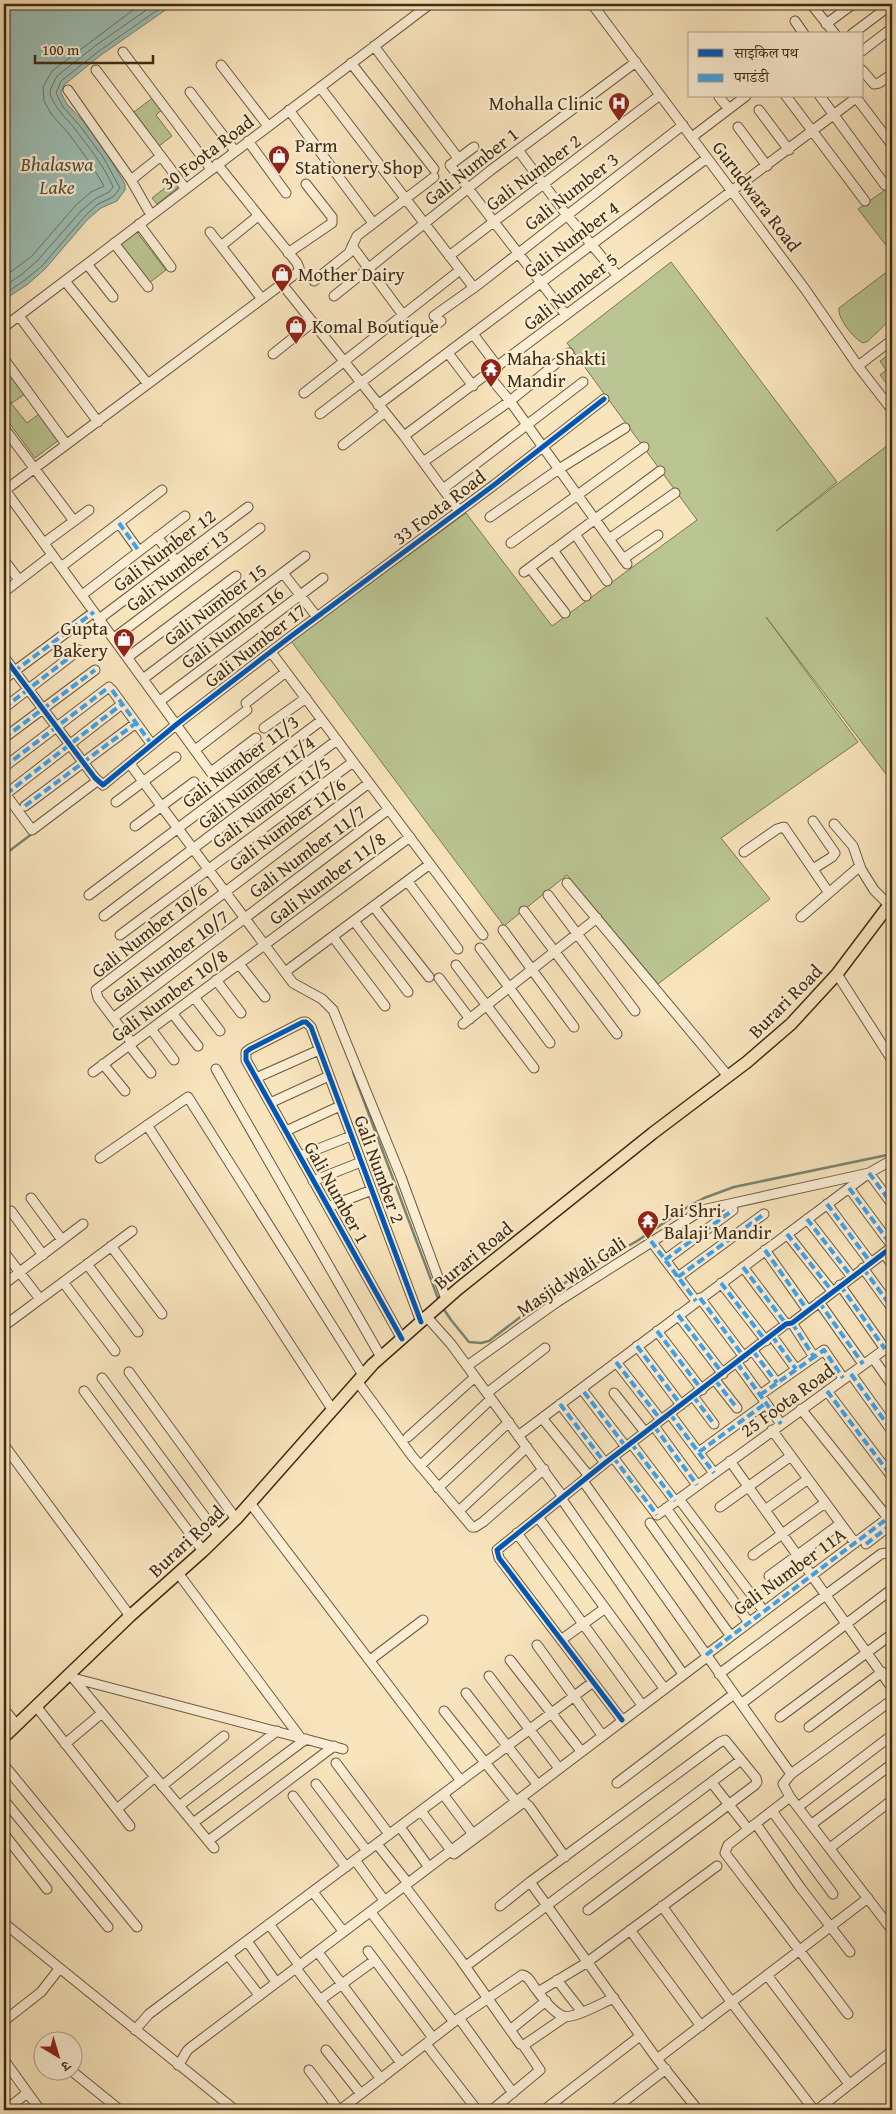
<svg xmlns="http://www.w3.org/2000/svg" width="896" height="2114" font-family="'Gentium Book Plus','Noto Serif Devanagari',serif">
<rect width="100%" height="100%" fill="#f8e4bd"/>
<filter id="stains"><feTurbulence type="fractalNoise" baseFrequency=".004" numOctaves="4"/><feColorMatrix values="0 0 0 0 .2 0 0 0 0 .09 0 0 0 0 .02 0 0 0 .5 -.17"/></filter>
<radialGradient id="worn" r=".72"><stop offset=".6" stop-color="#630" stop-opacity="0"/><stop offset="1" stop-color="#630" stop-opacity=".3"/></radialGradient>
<path fill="#bac593" stroke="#7c7852" d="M155,96L164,108L156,115L172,136L159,146L134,112Z
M175,180L180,186L157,204L152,198Z
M892,185V253L858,209Z
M136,231L166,270L149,283L119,244Z
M671,262L837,482L776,531L892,442V782L766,617L858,742L721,838L770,899L658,984L567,875L504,926L291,641L466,513L552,626L697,520L567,343Z
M892,268V318L868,341L863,343C854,339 837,318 839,308Z
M892,352V391L880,375L886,370L880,361Z
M13,378L25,394L12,403L7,398L27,423L39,414L59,440L35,458L4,416V385Z"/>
<path fill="#9dbeb4" stroke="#778473" d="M4,4H174L101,55L64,85L61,93L67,104L84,122L107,154L125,184V190L117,201L101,208L88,219L45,269L28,284L4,300Z"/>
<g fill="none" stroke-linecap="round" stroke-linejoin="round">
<path stroke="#6e7563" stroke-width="1" d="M4,277L32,256L76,205L91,192L104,186L91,164L69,134L52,115L44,101L43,87L52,71L141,4
M4,286L21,275L37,261L81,211L95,199L109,192L113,187C105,167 88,146 75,129C66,117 55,109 50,94L51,88L57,76L95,46L155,4
M4,294L25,280L42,266L85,216L98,204L113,197L120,188L103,157L80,126L63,107L56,93L61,81L99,51L166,4"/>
<path stroke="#778473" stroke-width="2.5" d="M4,855L33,833
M353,1072L439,1301
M443,1308L451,1320L469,1342L481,1343L489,1341L574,1276L637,1241L689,1206L704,1198L734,1187L892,1154"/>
<g stroke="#6d5a3d" stroke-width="11">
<path id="minor" d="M592,4L805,289L858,366L892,410
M811,4L835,34
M795,21L804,34
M826,24L853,4
M852,34L892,4
M374,46L458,158
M862,51L892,28
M123,52L211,169
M351,63L434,169
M221,65L268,126
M96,70L185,188
M862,70L874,84L879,83L892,74
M320,87L474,288
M68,90L131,180L151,215
M190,92L235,151
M786,96L865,201
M820,96L885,185
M855,96L892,145
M719,97L729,109
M289,110L373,223
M759,110L789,150
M738,127L767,166
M692,137L746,96
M248,141L286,193
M474,147L450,165L566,315
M518,150L566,214L617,275
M131,180L161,156
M139,224L171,267
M210,232L262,299
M114,243L148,287
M221,246L258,216
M352,246L403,315
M288,253L332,223V217L306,184
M449,256L660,95
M87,264L113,297
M65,281L148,384
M314,281L349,253L357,236L434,177
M282,284L404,436L459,511
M334,296L491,170L636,62
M19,316L98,422
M434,316L479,284L683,125
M4,327L430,4
M473,334L498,367
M448,353L473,386
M273,354L313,322
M4,359L66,444
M858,366L892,340
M488,375L510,401L627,564
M304,393L455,274
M378,405L707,158
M320,414L441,321
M4,428L74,521
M404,436L856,98
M343,445L384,413
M423,462L510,401L569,353
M443,489L583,382
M5,490L215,778
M4,491L298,272L299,268L297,263L217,164
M490,517L559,469L625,428
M119,523L139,551
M575,534L607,581
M157,537L176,561
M609,539L675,493
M44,543L89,510
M511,543L644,447
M553,550L586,596
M623,559L658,535
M4,560L19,580
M61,567L162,490
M530,568L565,613
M524,572L660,471
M283,573L317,617
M4,592L52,555
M82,595L185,516
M99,619L248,507
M114,638L260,528
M271,652L483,935
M4,657L95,778L103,785L177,724L290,637L494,485L604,399
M128,657L236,576
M4,679L94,612
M143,679L305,556
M112,690L150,742
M160,701L323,578
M246,703L286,672
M4,708L79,650
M264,728L306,698
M4,738L95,670
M195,750L247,710
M130,764L293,983L322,999L333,1010L401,1177L446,1299
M4,767L109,687
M211,772L256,738
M4,792L32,830L97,781
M6,794L122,704
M116,802L176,757
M25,806L136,723
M834,824L853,846L861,869L874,890L889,905
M135,826L194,782
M744,852L777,829L784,827L829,893
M813,869L832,857L835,853L813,821
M408,882L458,949
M567,883L728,1076
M89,895L322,720
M548,895L635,1011
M374,907L429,977
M524,911L617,1034
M104,916L337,740
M801,917L860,866
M354,921L408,992
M503,930L574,1027
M120,935L353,762
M333,937L385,1006
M480,948L550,1043
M239,964L265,997
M456,965L534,1068
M285,972L430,864
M837,974L892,1060
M439,978L470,1019
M216,980L241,1013
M194,997L220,1031
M172,1013L198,1046
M113,1018L389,809
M463,1024L597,918
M151,1029L174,1060
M132,1043L98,998L96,990L369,783
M129,1045L151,1073
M103,1064L125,1091
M216,1069L381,1357
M93,1072L410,837
M256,1078L319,1050
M270,1103L329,1076
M147,1125L332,1409
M286,1131L340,1106
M300,1156L351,1136
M100,1158L188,1097L363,1375
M313,1181L361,1162
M849,1188L892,1246
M31,1198L62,1240
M827,1204L871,1263
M328,1207L372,1190
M11,1211L43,1255
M807,1219L852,1277
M787,1234L832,1291
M651,1241L696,1301
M111,1246L162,1314
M765,1250L806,1308
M4,1252L40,1299
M884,1253L892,1265
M665,1260L733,1210
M87,1264L138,1332
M743,1267L786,1324
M863,1268L892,1308
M678,1277L764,1214
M63,1282L115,1351
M721,1283L766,1341
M4,1284L83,1224
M840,1285L885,1349
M700,1298L744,1357
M819,1302L863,1364
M678,1315L723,1374
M426,1316L451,1344L563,1497
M792,1323L814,1357L824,1350L843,1378
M4,1326L132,1231
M657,1331L702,1390
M772,1336L796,1369
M402,1339L246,1060V1052L250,1049L303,1022H306L311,1027L421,1322
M637,1346L681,1405
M753,1351L777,1383
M873,1358L892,1385
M616,1362L661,1420
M737,1363L781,1424
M467,1366L557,1302L702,1210L869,1173L892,1204
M129,1372L236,1519
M851,1374L892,1431
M102,1378L219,1536
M715,1380L737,1408
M357,1381L412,1456L472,1527H475L483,1522L544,1469
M84,1391L203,1551
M827,1391L892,1477
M584,1392L626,1447
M487,1393L545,1348
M614,1393L645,1432
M760,1395L814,1357
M693,1396L714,1424
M560,1404L605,1463
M801,1409L888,1518
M670,1414L714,1473
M542,1418L589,1476
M654,1426L697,1485
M772,1430L855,1543
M518,1436L869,1173L892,1160
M408,1437L475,1377
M631,1443L675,1501
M4,1445L130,1616
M699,1452L766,1403
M613,1457L657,1515L892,1344
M730,1461L892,1688
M420,1466L491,1399
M583,1481L791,1774
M438,1488L509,1422
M561,1498L683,1674
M679,1499L763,1610
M250,1503L461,1781
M720,1507L791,1456
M666,1508L748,1621
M765,1510L808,1479
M459,1511L527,1447
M538,1517L664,1688
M650,1523L730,1635
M517,1533L642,1705
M866,1544L892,1524
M753,1555L825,1503
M178,1573L300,1737
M769,1576L840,1524
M561,1640L604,1609
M537,1645L602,1735
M706,1655L892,1515
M370,1660L423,1620
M510,1660L581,1751
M719,1674L881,1554L887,1553L892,1549
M489,1676L558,1767
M73,1678L343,1749
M73,1678L214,1848
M466,1693L537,1784
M892,1700L791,1774L783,1784L790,1797L892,1930
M741,1704L892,1589
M36,1706L130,1826
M4,1709L16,1724
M444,1711L515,1800
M780,1717L892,1634
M622,1720L499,1558L497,1550L605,1463L786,1324L792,1323L892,1247
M809,1727L882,1672
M65,1744L102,1713
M336,1763L389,1834
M4,1765L137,1927
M617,1783L734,1694
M712,1783L748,1829
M316,1784L367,1851
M162,1786L224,1736
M443,1794L472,1833
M293,1796L346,1867
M790,1797L728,1845L725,1853L848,2014
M4,1800L108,1927
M179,1806L277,1731
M798,1807L892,1735
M117,1809L155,1777
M421,1811L450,1849
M772,1811L833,1894
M193,1823L306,1739
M756,1824L800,1887L850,1952
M812,1824L892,1764
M400,1827L428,1866
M4,1834L47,1889
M208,1841L334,1746
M377,1844L407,1882
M830,1848L892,1800
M454,1854L524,1802L529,1806L565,1857
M355,1860L384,1900
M530,1882L657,2059
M407,1889L460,1959L520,2044L523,2045L527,2043L565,2017
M313,1892L343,1931
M500,1906L530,1882L720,1742L725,1740L756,1778L757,1782L755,1785L588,1910
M662,1906L732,2003L814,2110
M373,1915L454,2022
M4,1923L235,2110
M269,1924L299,1965
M630,1930L701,2026
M247,1941L276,1982
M368,1951L433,2038
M228,1955L259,1995
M320,1955L401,2063
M466,1966L741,1760
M298,1971L381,2079
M767,1975L849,2084
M557,1980L582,2012
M538,1992L586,1963L717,1866
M320,2000L375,1960
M459,2018L513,2093
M4,2021L41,1992L59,1969
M135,2030L149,2014L593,1682
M510,2030L546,2001
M426,2044L477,2110
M326,2050L361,2094
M4,2060L40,2110
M178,2065C184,2059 185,2051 190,2048L707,1657
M309,2070L339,2110
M73,2072L120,2110
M6,2110L27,2093
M340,2110L459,2018L522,1975C529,1976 531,1983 535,1988C542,1997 552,2012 563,2016C573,2020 603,2002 614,1998
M492,2110L540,2070L523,2045
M544,2110L640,2036
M613,2110L666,2069
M698,2110L657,2059L868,1898
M817,2110L892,2051"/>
</g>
<g stroke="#3f2c12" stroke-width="14">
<path id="major" d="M4,1737L130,1616L203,1551L236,1519L373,1364L458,1289L653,1133L747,1062L791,1024L837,974L892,901"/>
</g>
<use href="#minor" stroke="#faedd4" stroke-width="9"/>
<use href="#major" stroke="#f8e4bd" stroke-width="11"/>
<path stroke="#3fa3ea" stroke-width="4" stroke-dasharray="8 4" stroke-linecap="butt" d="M119,523L139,551
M4,679L94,612
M112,690L150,742
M4,708L79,650
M4,738L95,670
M4,767L109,687
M6,794L122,704
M25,806L136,723
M869,1173L892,1204
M849,1188L892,1246
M827,1204L871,1263
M807,1219L852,1277
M787,1234L832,1291
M651,1241L696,1301
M765,1250L806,1308
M884,1253L892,1265
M665,1260L733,1210
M743,1267L786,1324
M863,1268L892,1308
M678,1277L764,1214
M721,1283L766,1341
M840,1285L885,1349
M700,1298L744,1357
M819,1302L863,1364
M678,1315L723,1374
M792,1323L814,1357L824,1350L843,1378
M657,1331L702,1390
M772,1336L796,1369
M637,1346L681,1405
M753,1351L777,1383
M616,1362L661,1420
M737,1363L781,1424
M851,1374L892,1431
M715,1380L737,1408
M827,1391L892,1477
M584,1392L626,1447
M760,1395L814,1357
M693,1396L714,1424
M560,1404L605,1463
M670,1414L714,1473
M654,1426L697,1485
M631,1443L675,1501
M699,1452L766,1403
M613,1457L657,1515
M866,1544L892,1524
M706,1655L892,1515"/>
<g stroke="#faedd4" stroke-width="8">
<path id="cycleway" d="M4,657L95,778L103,785L177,724L290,637L494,485L604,399
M402,1339L246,1060V1052L250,1049L303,1022H306L311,1027L421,1322
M622,1720L499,1558L497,1550L605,1463L786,1324L792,1323L892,1247"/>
</g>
<use href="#cycleway" stroke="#0057b8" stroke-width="5"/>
</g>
<defs>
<g id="hospital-pin" transform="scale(1.125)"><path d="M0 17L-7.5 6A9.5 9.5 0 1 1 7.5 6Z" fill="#8f2418" stroke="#faedd4"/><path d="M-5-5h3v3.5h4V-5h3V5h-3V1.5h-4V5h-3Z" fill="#fff"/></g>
<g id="shop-pin" transform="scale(1.125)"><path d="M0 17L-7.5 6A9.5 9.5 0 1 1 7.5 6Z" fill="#8f2418" stroke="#faedd4"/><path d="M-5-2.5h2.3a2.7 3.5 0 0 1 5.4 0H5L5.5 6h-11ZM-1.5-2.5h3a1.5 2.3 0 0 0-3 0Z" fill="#fff"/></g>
<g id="temple-pin" transform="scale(1.125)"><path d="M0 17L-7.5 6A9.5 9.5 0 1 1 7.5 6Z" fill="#8f2418" stroke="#faedd4"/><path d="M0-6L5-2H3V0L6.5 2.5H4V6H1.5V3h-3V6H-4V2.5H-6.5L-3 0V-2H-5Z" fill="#fff"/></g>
</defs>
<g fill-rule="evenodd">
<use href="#hospital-pin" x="619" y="103"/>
<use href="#shop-pin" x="279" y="156"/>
<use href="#shop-pin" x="282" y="274"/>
<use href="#shop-pin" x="296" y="326"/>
<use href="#temple-pin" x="491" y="369"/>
<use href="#shop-pin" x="124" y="639"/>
<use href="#temple-pin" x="648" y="1221"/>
</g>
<g text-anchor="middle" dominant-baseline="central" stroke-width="4.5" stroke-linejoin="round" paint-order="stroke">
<g font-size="19" fill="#3f2c12" stroke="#faedd4" text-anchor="start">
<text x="603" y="103" text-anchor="end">Mohalla Clinic</text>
<text x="295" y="145">Parm<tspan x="295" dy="22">Stationery Shop</tspan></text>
<text x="298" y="274">Mother Dairy</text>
<text x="312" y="326">Komal Boutique</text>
<text x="507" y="358">Maha Shakti<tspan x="507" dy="22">Mandir</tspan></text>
<text x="108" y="628" text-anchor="end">Gupta<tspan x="108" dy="22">Bakery</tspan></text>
<text x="664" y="1210">Jai Shri<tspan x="664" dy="22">Balaji Mandir</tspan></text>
</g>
<g font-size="19" fill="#3f2c12" stroke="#faedd4">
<text transform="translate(207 152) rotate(-37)">30 Foota Road</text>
<text transform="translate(471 166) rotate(-38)">Gali Number 1</text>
<text transform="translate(533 172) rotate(-37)">Gali Number 2</text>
<text transform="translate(571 191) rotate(-38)">Gali Number 3</text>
<text transform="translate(757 196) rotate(53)">Gurudwara Road</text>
<text transform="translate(571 239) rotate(-37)">Gali Number 4</text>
<text transform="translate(570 291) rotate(-38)">Gali Number 5</text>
<text transform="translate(439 507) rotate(-37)">33 Foota Road</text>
<text transform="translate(164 550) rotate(-37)">Gali Number 12</text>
<text transform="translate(177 570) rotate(-37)">Gali Number 13</text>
<text transform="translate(215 604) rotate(-37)">Gali Number 15</text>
<text transform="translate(232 627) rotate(-37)">Gali Number 16</text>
<text transform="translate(255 645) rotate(-38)">Gali Number 17</text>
<text transform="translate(240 761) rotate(-37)">Gali Number 11/3</text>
<text transform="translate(256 782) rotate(-37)">Gali Number 11/4</text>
<text transform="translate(271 802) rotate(-36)">Gali Number 11/5</text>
<text transform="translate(287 824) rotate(-37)">Gali Number 11/6</text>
<text transform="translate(307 851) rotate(-37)">Gali Number 11/7</text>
<text transform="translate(327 878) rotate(-37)">Gali Number 11/8</text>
<text transform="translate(149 930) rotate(-38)">Gali Number 10/6</text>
<text transform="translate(170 956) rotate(-37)">Gali Number 10/7</text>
<text transform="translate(169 995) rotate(-37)">Gali Number 10/8</text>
<text transform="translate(785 1001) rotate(-45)">Burari Road</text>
<text transform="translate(380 1169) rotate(70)">Gali Number 2</text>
<text transform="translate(337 1192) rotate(61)">Gali Number 1</text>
<text transform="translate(473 1255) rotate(-39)">Burari Road</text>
<text transform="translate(571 1276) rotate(-34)">Masjid Wali Gali</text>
<text transform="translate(787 1400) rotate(-36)">25 Foota Road</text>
<text transform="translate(186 1541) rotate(-43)">Burari Road</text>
<text transform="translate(789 1571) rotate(-36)">Gali Number 11A</text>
</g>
<g font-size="20" font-style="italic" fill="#56503a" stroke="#faedd4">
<text x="57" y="163">Bhalaswa<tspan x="57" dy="23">Lake</tspan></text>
</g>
</g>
<rect width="896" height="2114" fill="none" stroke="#f8e4bd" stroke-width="20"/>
<rect x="5" y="5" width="886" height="2104" fill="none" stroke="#3f2c12" stroke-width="2.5"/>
<rect x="10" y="10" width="876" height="2094" fill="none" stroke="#3f2c12"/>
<rect x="688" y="32" width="175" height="65" fill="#faedd4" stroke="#afa086"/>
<rect x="698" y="49" width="25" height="8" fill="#0057b8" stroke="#afa086"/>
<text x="734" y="58" font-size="15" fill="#3f2c12">साइकिल पथ</text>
<rect x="698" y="74" width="25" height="8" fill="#3fa3ea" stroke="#afa086"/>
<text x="734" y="82" font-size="15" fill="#3f2c12">पगडंडी</text>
<g transform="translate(58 2056) rotate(142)"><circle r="24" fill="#faedd4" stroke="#afa086"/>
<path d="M0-4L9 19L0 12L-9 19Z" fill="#8f2418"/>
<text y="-8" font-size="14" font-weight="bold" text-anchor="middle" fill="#3f2c12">उ</text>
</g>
<path d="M35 55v8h118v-8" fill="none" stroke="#3f2c12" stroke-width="2.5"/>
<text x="42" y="55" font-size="15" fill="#3f2c12" stroke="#faedd4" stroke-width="4" paint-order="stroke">100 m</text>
<rect width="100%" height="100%" filter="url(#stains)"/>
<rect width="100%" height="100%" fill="url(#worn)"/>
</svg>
